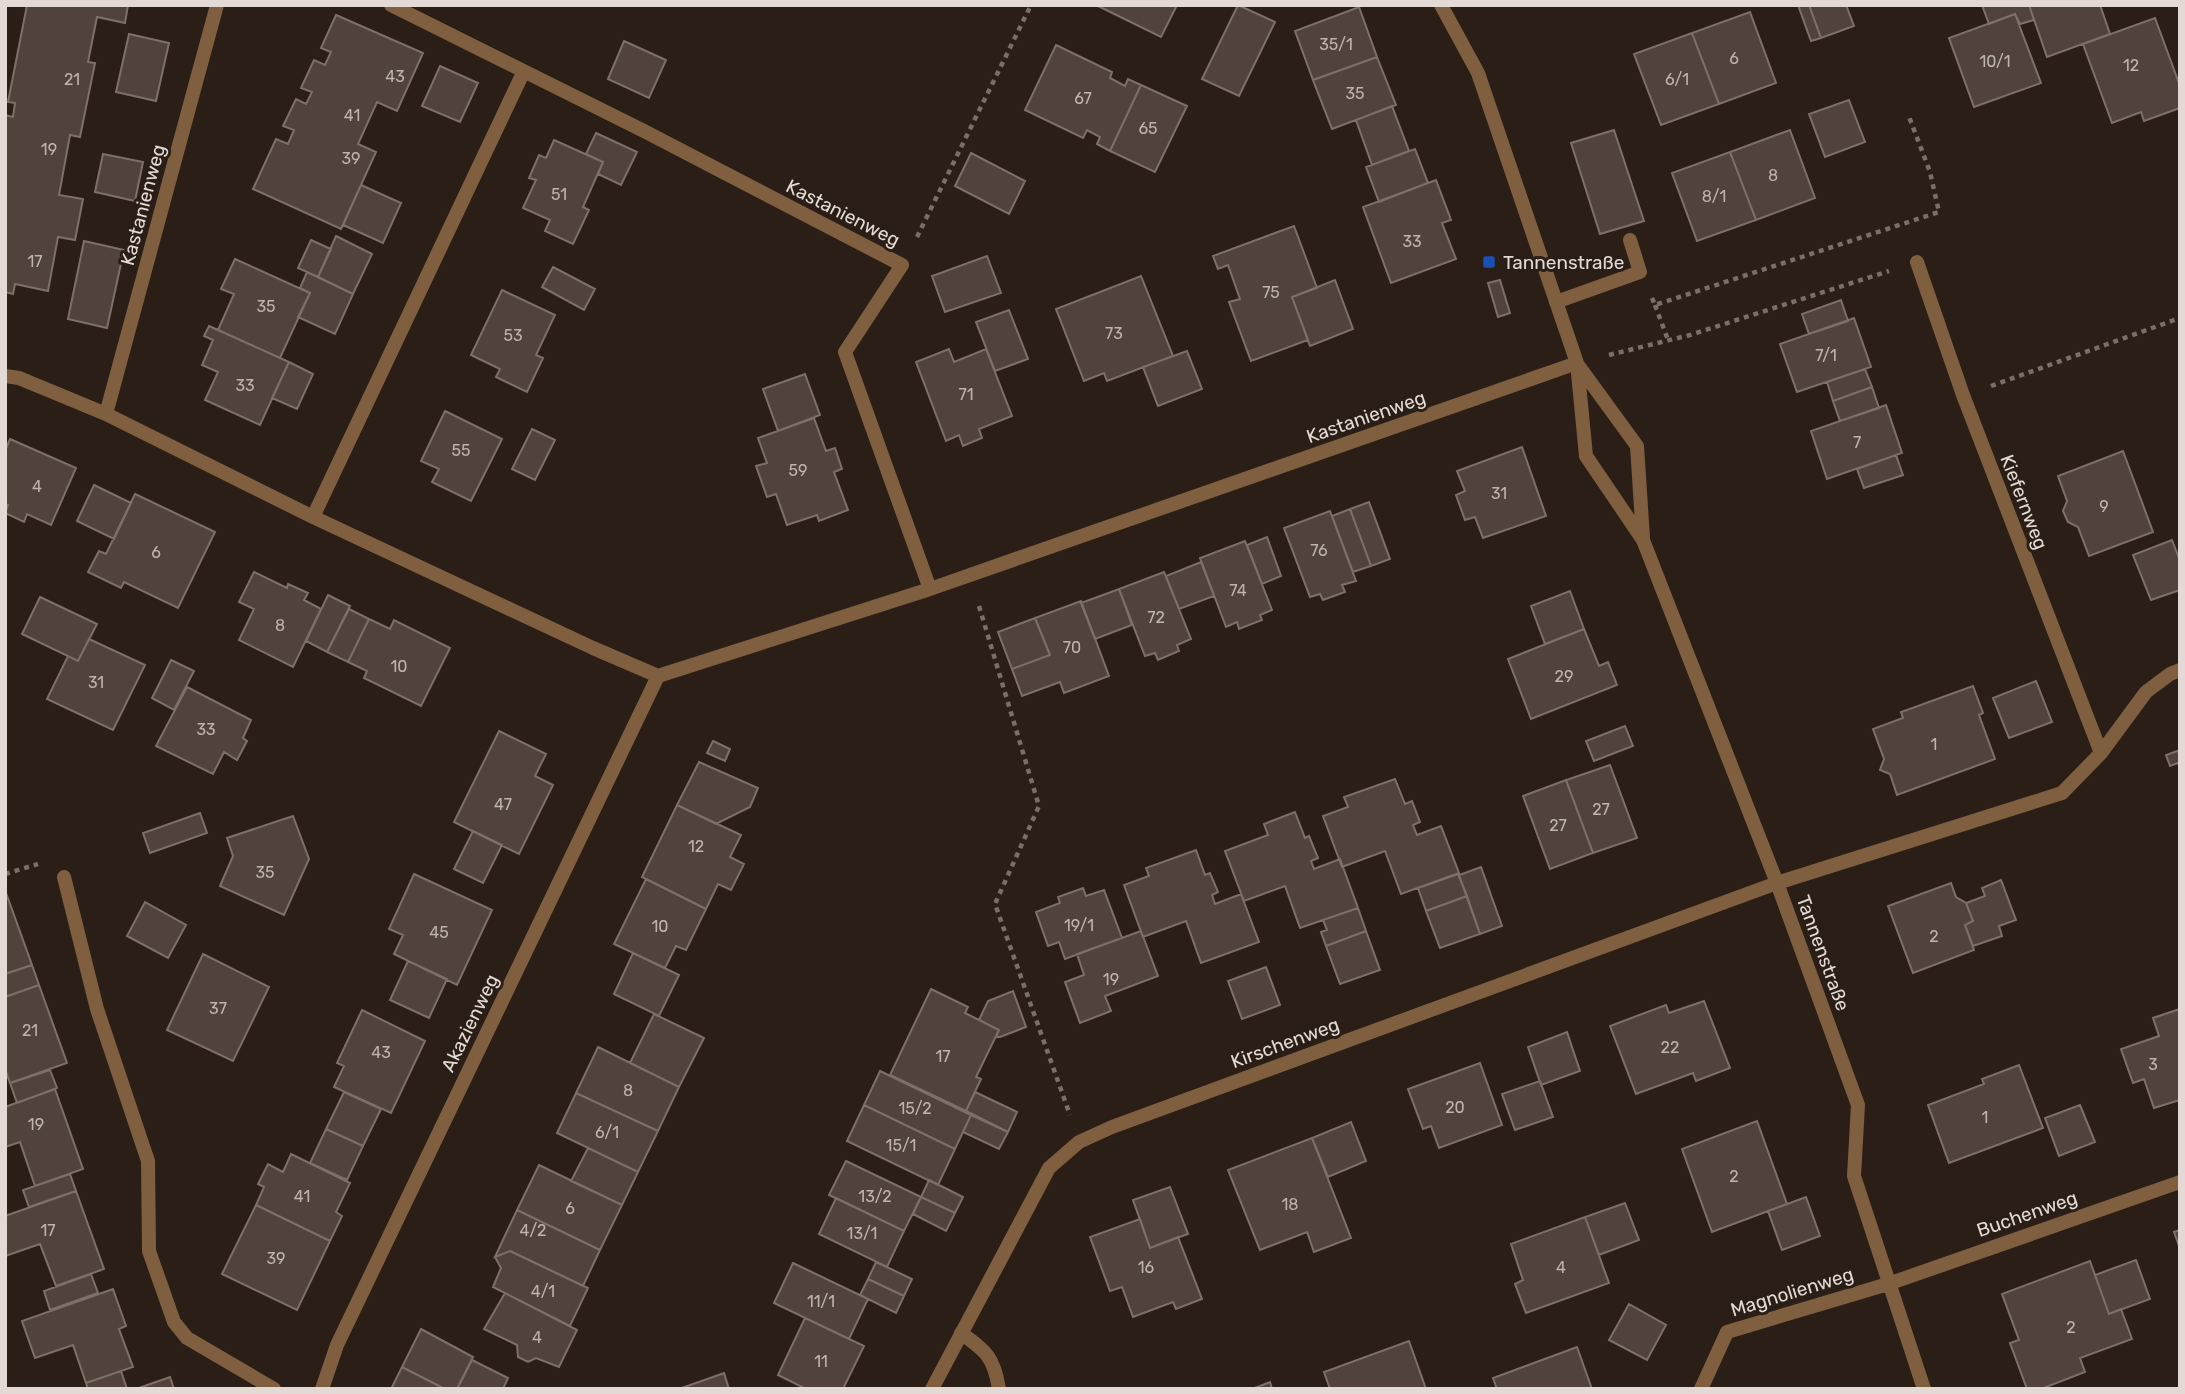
<svg xmlns="http://www.w3.org/2000/svg" width="2185" height="1394" font-family="Rubik,sans-serif">
<rect width="100%" height="100%" fill="#2a1e16"/>
<path fill="#51433b" stroke="#7f7067" stroke-width="2" d="M27,5H128L125,23L97,17L88,62L95,63L80,137L70,135L59,195L83,199L75,240L58,237L48,291L15,284L13,294L5,292V115L13,117L15,103L8,102Z
M1096,5H1177L1161,37Z
M1238,5L1275,22L1239,96L1202,79Z
M1798,5H1809L1821,38L1811,41Z
M1809,5H1846L1854,26L1821,38Z
M1982,5H2029L2034,20L2020,24L2015,14L1989,24Z
M2029,5H2100L2110,34L2047,57Z
M1359,7L1377,57L1313,80L1295,31Z
M1750,12L1776,83L1719,104L1692,33Z
M2015,14L2041,83L1974,107L1949,38Z
M336,15L423,53L397,111L377,102L358,144L376,152L341,229L253,189L276,139L288,144L294,130L283,126L296,99L306,104L312,92L301,88L314,60L325,65L331,52L321,48Z
M2155,18L2180,86V108L2144,121L2141,112L2112,123L2083,44Z
M1692,33L1719,104L1661,125L1634,54Z
M129,34L169,43L156,101L116,92Z
M624,41L666,60L649,98L608,79Z
M1056,45L1112,72L1110,78L1125,86L1128,79L1141,85L1110,151L1097,144L1100,137L1087,130L1083,138L1025,110Z
M1377,57L1396,105L1332,129L1313,80Z
M440,66L478,83L460,122L422,106Z
M1141,85L1187,106L1155,172L1110,151Z
M1849,100L1865,142L1825,157L1809,114Z
M1392,106L1409,151L1372,165L1356,120Z
M1614,130L1644,221L1600,234L1571,143Z
M1790,130L1815,198L1756,220L1730,152Z
M596,133L637,152L621,185L598,174L603,162L586,154Z
M554,140L603,162L583,207L589,210L573,244L545,231L550,220L523,208L536,180L529,178L539,155L546,158Z
M1415,149L1428,183L1379,202L1366,167Z
M1730,152L1756,220L1697,241L1672,173Z
M971,153L1025,181L1009,214L955,186Z
M103,154L143,162L135,201L95,192Z
M1436,180L1451,220L1442,223L1456,259L1391,283L1363,207Z
M361,185L401,203L383,243L343,225Z
M1294,226L1317,288L1292,297L1308,340L1251,361L1229,302L1240,299L1228,265L1218,269L1213,256Z
M336,236L372,254L353,294L318,277Z
M311,240L331,249L318,277L298,268Z
M84,241L124,250L107,328L68,319Z
M987,256L1001,293L945,312L932,276Z
M235,259L310,293L280,358L218,330L234,294L221,289Z
M553,267L595,289L584,310L542,287Z
M307,272L353,294L335,334L298,317L310,293L300,288Z
M1141,276L1173,356L1107,381L1104,373L1084,381L1056,309Z
M1335,280L1353,329L1310,346L1292,297Z
M1500,280L1510,313L1498,317L1488,283Z
M502,290L555,315L536,355L543,358L527,392L496,377L500,369L471,355Z
M1841,300L1848,321L1809,334L1802,314Z
M1009,310L1028,359L995,371L976,322Z
M1854,318L1871,367L1797,392L1780,344Z
M209,326L289,362L260,425L205,400L218,372L202,365L213,340L204,336Z
M949,349L954,362L986,349L1012,416L979,429L982,438L963,446L959,435L946,441L916,362Z
M1187,351L1202,389L1158,406L1143,367Z
M289,362L313,374L297,409L272,398Z
M1865,369L1872,387L1833,401L1827,382Z
M805,374L820,415L778,431L763,389Z
M1872,387L1879,408L1840,421L1833,401Z
M1886,405L1902,453L1827,479L1811,431Z
M445,411L502,439L471,501L432,482L439,469L421,461Z
M814,418L826,451L835,448L842,469L834,472L848,510L819,521L817,515L787,525L776,494L767,497L756,466L767,463L758,438Z
M532,429L555,440L535,480L512,469Z
M10,439L76,468L51,525L27,514L24,522L5,513L8,505L5,504V451Z
M1522,447L1546,516L1483,538L1475,517L1465,520L1456,495L1465,491L1457,471Z
M2123,451L2153,532L2089,556L2078,527L2068,522L2063,511L2067,501L2058,476Z
M1896,455L1903,475L1864,488L1857,469Z
M94,485L131,503L114,539L77,521Z
M135,494L215,532L178,608L124,582L121,588L88,572L99,551L106,554Z
M1369,502L1390,559L1371,566L1350,509Z
M1350,509L1371,566L1353,572L1332,516Z
M1330,511L1356,581L1342,585L1345,592L1323,600L1320,594L1310,597L1284,528Z
M1267,537L1281,576L1262,584L1247,545Z
M2172,540L2180,561V590L2151,600L2133,555Z
M1245,541L1272,610L1260,615L1262,620L1239,629L1237,622L1226,627L1200,558Z
M1201,562L1214,596L1179,609L1166,576Z
M254,572L287,588L288,584L308,593L304,600L321,609L293,667L239,640L254,609L239,602Z
M1164,572L1191,639L1177,645L1179,651L1158,660L1155,653L1145,656L1119,589Z
M1119,589L1132,625L1095,639L1081,603Z
M1570,591L1584,629L1545,644L1531,606Z
M328,595L350,606L327,652L306,641Z
M40,597L97,624L78,661L22,634Z
M1081,601L1109,676L1064,693L1060,682L1022,696L1012,669L1050,655L1035,618Z
M349,609L369,619L348,662L327,652Z
M1035,618L1050,655L1012,669L998,632Z
M369,619L390,629L394,620L450,648L421,706L364,678L367,671L348,662Z
M1584,629L1599,666L1608,662L1617,685L1531,719L1508,659Z
M89,639L145,665L113,730L47,699L68,656L78,661Z
M171,660L194,671L174,710L152,698Z
M2036,681L2052,722L2009,738L1993,698Z
M1973,686L1983,713L1979,715L1995,759L1897,795L1890,774L1880,770L1884,759L1873,729L1903,718L1901,712Z
M187,687L251,720L243,738L247,741L237,760L224,752L213,774L156,746Z
M1625,726L1633,746L1594,761L1586,741Z
M499,731L546,754L535,776L553,785L519,854L454,822Z
M713,741L730,749L725,761L707,753Z
M2180,750V767L2178,763L2170,766L2166,755Z
M699,762L758,788L750,807L716,824L677,805Z
M1610,765L1637,838L1593,853L1566,780Z
M1395,779L1405,804L1412,801L1420,822L1413,825L1417,835L1441,826L1459,873L1401,894L1385,851L1342,867L1323,816L1348,807L1344,797Z
M1566,780L1593,853L1550,869L1523,796Z
M677,805L741,835L730,857L744,864L731,890L718,884L706,909L642,877Z
M1295,812L1305,838L1309,836L1318,858L1311,861L1314,869L1340,859L1358,908L1300,928L1285,886L1244,901L1225,851L1268,835L1264,824Z
M200,813L207,833L150,853L143,833Z
M293,816L309,859L284,915L220,886L233,856L227,838Z
M473,831L502,845L483,883L454,869Z
M1196,850L1205,875L1210,873L1218,892L1212,895L1215,904L1241,894L1259,942L1201,963L1186,921L1143,937L1124,885L1149,876L1146,868Z
M1481,867L1502,926L1480,934L1459,875Z
M414,874L492,910L457,985L394,954L403,935L389,929Z
M1458,874L1467,896L1426,911L1418,888Z
M646,879L706,909L686,950L676,946L665,968L614,944Z
M2001,880L2016,920L1999,926L2002,936L1973,946L1965,925L1973,921L1966,903L1985,896L1982,888Z
M1951,883L1956,897L1966,903L1973,921L1965,925L1974,950L1913,973L1888,906Z
M1083,888L1086,896L1104,890L1122,938L1065,959L1059,942L1048,946L1036,912L1060,903L1058,897Z
M5,890L32,965L5,974Z
M1467,896L1480,934L1440,948L1426,911Z
M145,902L186,925L168,958L127,936Z
M1358,908L1366,931L1326,946L1321,932L1327,930L1323,920Z
M1141,931L1158,976L1105,996L1111,1011L1080,1023L1065,982L1084,975L1077,954Z
M1366,931L1380,970L1340,984L1326,946Z
M633,953L679,975L659,1016L614,994Z
M203,954L269,987L233,1061L167,1030Z
M408,961L447,979L429,1018L390,1000Z
M32,965L39,985L5,997V974Z
M1266,967L1280,1005L1242,1019L1228,981Z
M39,985L67,1063L10,1083L5,1069V997Z
M931,989L968,1007L965,1013L999,1030L976,1077L981,1079L966,1111L890,1075Z
M1013,991L1026,1027L1000,1037H996L999,1030L979,1020L988,1001Z
M1704,1001L1730,1068L1696,1081L1693,1073L1636,1094L1610,1026L1666,1005L1669,1013Z
M2180,1009V1100L2154,1108L2144,1079L2133,1083L2121,1049L2159,1036L2153,1018Z
M362,1010L425,1041L391,1113L334,1087L344,1066L337,1063Z
M654,1014L704,1038L679,1087L630,1063Z
M1567,1032L1580,1071L1541,1085L1528,1047Z
M598,1047L679,1087L658,1131L576,1093Z
M1480,1063L1502,1125L1439,1148L1431,1126L1423,1129L1408,1089Z
M2019,1065L2043,1128L1949,1163L1928,1105L1984,1084L1982,1079Z
M50,1070L57,1088L17,1103L10,1083Z
M880,1071L971,1115L955,1149L864,1105Z
M1540,1081L1553,1117L1515,1130L1502,1094Z
M55,1089L83,1169L35,1186L20,1142L5,1147V1107Z
M344,1092L381,1109L363,1146L326,1129Z
M975,1092L1017,1112L1008,1132L966,1111Z
M576,1093L658,1131L638,1172L557,1133Z
M864,1105L955,1149L938,1185L847,1141Z
M2080,1105L2095,1142L2059,1156L2045,1118Z
M971,1115L1008,1132L999,1149L963,1132Z
M1757,1121L1787,1204L1712,1232L1682,1149Z
M1351,1122L1366,1161L1328,1177L1312,1138Z
M326,1129L363,1146L347,1180L310,1163Z
M1312,1138L1351,1238L1314,1252L1307,1232L1260,1250L1228,1170Z
M588,1148L638,1172L622,1205L571,1181Z
M291,1154L350,1183L336,1212L342,1216L330,1241L256,1205L264,1187L258,1184L268,1164L283,1172Z
M846,1161L921,1197L904,1231L829,1195Z
M539,1165L622,1205L600,1250L517,1210Z
M70,1174L76,1191L29,1207L23,1190Z
M929,1180L963,1197L955,1213L921,1197Z
M1170,1187L1188,1234L1150,1248L1133,1200Z
M76,1191L104,1269L56,1286L40,1244L5,1256V1216Z
M921,1197L955,1213L946,1231L913,1214Z
M1806,1197L1820,1236L1782,1250L1768,1211Z
M836,1198L904,1231L887,1267L819,1234Z
M1625,1203L1639,1240L1599,1255L1585,1217Z
M256,1205L330,1241L297,1310L222,1274Z
M517,1210L600,1250L583,1286L510,1251L495,1257Z
M1585,1217L1609,1283L1526,1313L1515,1284L1523,1280L1511,1244Z
M1140,1219L1150,1248L1178,1237L1202,1299L1176,1309L1173,1302L1133,1317L1122,1287L1110,1291L1090,1237Z
M2180,1230V1249L2174,1232Z
M510,1251L588,1288L570,1326L493,1287L501,1268L495,1257Z
M2136,1260L2150,1299L2109,1314L2095,1275Z
M2090,1261L2109,1314L2121,1309L2132,1339L2080,1358L2085,1372L2041,1389H2027L2010,1343L2019,1340L2002,1294Z
M876,1262L912,1279L904,1296L868,1279Z
M793,1263L868,1299L849,1339L774,1303Z
M91,1274L98,1293L50,1310L44,1291Z
M868,1279L904,1296L896,1313L860,1295Z
M113,1289L126,1326L119,1329L133,1367L86,1383L73,1345L35,1358L22,1321Z
M505,1293L577,1330L559,1367L536,1358L528,1362L518,1357L517,1345L484,1329Z
M1629,1304L1666,1325L1647,1360L1609,1340Z
M805,1318L864,1346L843,1389H806L778,1375Z
M421,1329L473,1357L457,1389H445L402,1367Z
M1409,1341L1426,1389H1330L1324,1372Z
M1577,1347L1592,1389H1497L1493,1378Z
M472,1360L508,1378L503,1389H457Z
M402,1367L445,1389H391Z
M121,1371L127,1389H88L86,1383Z
M724,1373L729,1389H679Z
M170,1377L174,1389H136Z
M1270,1382L1272,1389H1252Z"/>
<g fill="none" stroke-linecap="round" stroke-linejoin="round">
<path stroke="#7a6f68" stroke-width="4.5" stroke-dasharray="5 5" stroke-linecap="butt" d="M917,237L1031,5
M1652,298L1655,305L1939,212L1930,172L1908,114
M1655,305L1668,340
M1609,355L1690,335L1889,271
M1991,386L2180,318
M979,606L1039,806L995,904L1070,1115
M5,874L38,864"/>
<path stroke="#805f40" stroke-width="14" d="M1556,302L1640,272L1630,240
M961,1333C986,1351 994,1357 999,1389"/>
<path stroke="#805f40" stroke-width="14" d="M391,5L644,131L902,265L845,352L930,589
M1441,5L1478,73L1577,363L1586,456L1643,540L1777,883L1858,1105L1854,1176L1924,1389
M1917,262L1963,395L2101,753
M1578,365L1637,446L1643,538
M5,376L19,378L106,414L313,517L593,648L658,676L930,589L1577,363
M106,414L217,5
M313,517L523,73
M64,877L97,1009L148,1161L149,1251L174,1322L187,1338L274,1389
M322,1389L337,1345L658,676
M932,1389L1049,1168L1079,1142L1112,1127L1777,883L2062,793L2101,753L2146,692L2170,674L2180,670
M1701,1389L1727,1332L1888,1284L2180,1182"/>
</g>
<rect fill="#1a4fb4" stroke="#2a1e16" stroke-width="2.5" x="1482" y="255" width="14" height="14" rx="3.5"/>
<g text-anchor="middle" dominant-baseline="central" stroke-width="6" stroke-linejoin="round" paint-order="stroke">
<g font-size="16" fill="#beb4ae">
<text x="1336" y="44">35/1</text>
<text x="1734" y="58">6</text>
<text x="1995" y="61">10/1</text>
<text x="2131" y="65">12</text>
<text x="395" y="76">43</text>
<text x="72" y="79">21</text>
<text x="1677" y="79">6/1</text>
<text x="1355" y="93">35</text>
<text x="1083" y="98">67</text>
<text x="352" y="115">41</text>
<text x="1148" y="128">65</text>
<text x="49" y="149">19</text>
<text x="351" y="158">39</text>
<text x="1773" y="175">8</text>
<text x="559" y="194">51</text>
<text x="1714" y="196">8/1</text>
<text x="1412" y="241">33</text>
<text x="35" y="261">17</text>
<text x="1271" y="292">75</text>
<text x="266" y="306">35</text>
<text x="1114" y="333">73</text>
<text x="513" y="335">53</text>
<text x="1826" y="355">7/1</text>
<text x="245" y="385">33</text>
<text x="966" y="394">71</text>
<text x="1857" y="442">7</text>
<text x="461" y="450">55</text>
<text x="798" y="470">59</text>
<text x="37" y="486">4</text>
<text x="1499" y="493">31</text>
<text x="2104" y="506">9</text>
<text x="1319" y="550">76</text>
<text x="156" y="552">6</text>
<text x="1238" y="590">74</text>
<text x="1156" y="617">72</text>
<text x="280" y="625">8</text>
<text x="1072" y="647">70</text>
<text x="399" y="666">10</text>
<text x="1564" y="676">29</text>
<text x="96" y="682">31</text>
<text x="206" y="729">33</text>
<text x="1934" y="744">1</text>
<text x="503" y="804">47</text>
<text x="1601" y="809">27</text>
<text x="1558" y="825">27</text>
<text x="696" y="846">12</text>
<text x="265" y="872">35</text>
<text x="1079" y="925">19/1</text>
<text x="660" y="926">10</text>
<text x="439" y="932">45</text>
<text x="1934" y="936">2</text>
<text x="1111" y="979">19</text>
<text x="218" y="1008">37</text>
<text x="30" y="1030">21</text>
<text x="1670" y="1047">22</text>
<text x="381" y="1052">43</text>
<text x="943" y="1056">17</text>
<text x="2153" y="1064">3</text>
<text x="628" y="1090">8</text>
<text x="1455" y="1107">20</text>
<text x="915" y="1108">15/2</text>
<text x="1985" y="1117">1</text>
<text x="36" y="1124">19</text>
<text x="607" y="1132">6/1</text>
<text x="901" y="1145">15/1</text>
<text x="1734" y="1176">2</text>
<text x="302" y="1196">41</text>
<text x="875" y="1196">13/2</text>
<text x="1290" y="1204">18</text>
<text x="570" y="1208">6</text>
<text x="48" y="1230">17</text>
<text x="533" y="1230">4/2</text>
<text x="862" y="1233">13/1</text>
<text x="276" y="1258">39</text>
<text x="1146" y="1267">16</text>
<text x="1561" y="1267">4</text>
<text x="543" y="1291">4/1</text>
<text x="821" y="1301">11/1</text>
<text x="2071" y="1327">2</text>
<text x="537" y="1337">4</text>
<text x="821" y="1361">11</text>
</g>
<g font-size="19" fill="#e3dad5" stroke="#2a1e16">
<text transform="translate(143 205) rotate(-75)">Kastanienweg</text>
<text transform="translate(843 213) rotate(27)">Kastanienweg</text>
<text transform="translate(1366 417) rotate(-19)">Kastanienweg</text>
<text transform="translate(2024 502) rotate(69)">Kiefernweg</text>
<text transform="translate(1823 953) rotate(70)">Tannenstraße</text>
<text transform="translate(470 1023) rotate(-64)">Akazienweg</text>
<text transform="translate(1285 1043) rotate(-20)">Kirschenweg</text>
<text transform="translate(2027 1214) rotate(-19)">Buchenweg</text>
<text transform="translate(1792 1292) rotate(-17)">Magnolienweg</text>
</g>
<g font-size="19" fill="#e3dad5" stroke="#2a1e16" text-anchor="start">
<text x="1503" y="262">Tannenstraße</text>
</g>
</g>
<rect width="2185" height="1394" fill="none" stroke="#e3dad5" stroke-width="14"/>
</svg>
